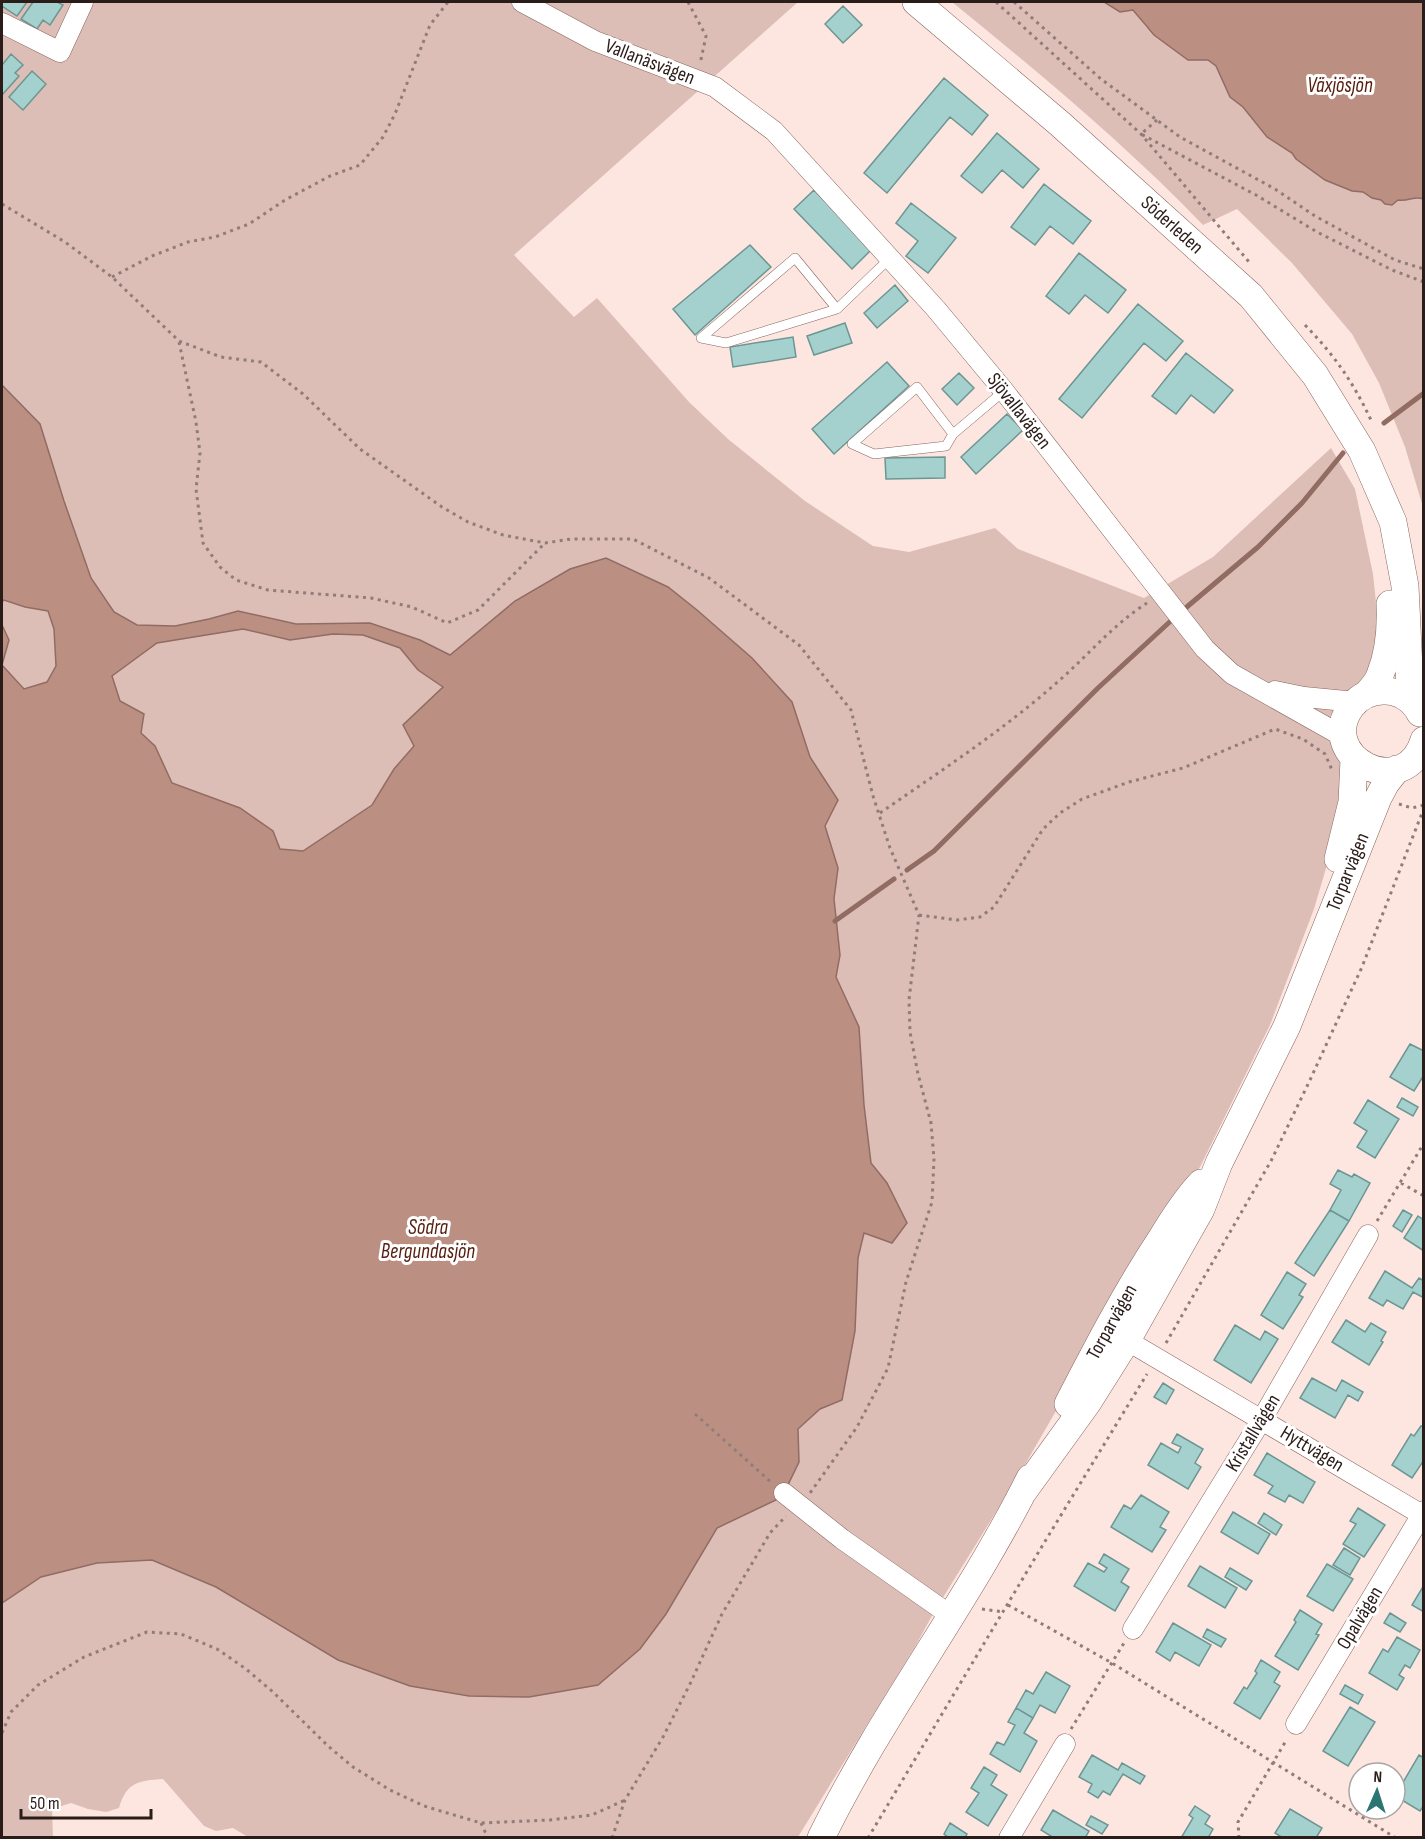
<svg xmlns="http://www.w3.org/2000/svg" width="1425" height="1839" font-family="'Sofia Sans Condensed',sans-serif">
<rect width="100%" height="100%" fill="#fee6e0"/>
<path fill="#ddbeb6" d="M2,2H798L514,255L574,317L597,298L689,402L728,439L805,501L873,546L909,552L995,528L1018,549L1144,598L1213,557L1331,448L1355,489L1373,574L1377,612L1376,648L1346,765L1347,797L1314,909L1270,1025L1200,1167L1147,1245L1064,1397L1019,1475L934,1612L916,1645L798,1837H248L233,1828L216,1831L204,1826L163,1779C139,1781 127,1781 119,1808L106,1812L88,1809L71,1803L52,1809L53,1837L2,1838V1603L41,1577L97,1563L152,1560L216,1587L338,1660L640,1649L666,1614L717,1528L778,1499L799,1462L798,1429L820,1409L855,1331L858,1258L864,1233L887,1183L871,1163L864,1105L859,1027L836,977L840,955L834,899L838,868L825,826L837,800L810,757L792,702L752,658L697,610L668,587L606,558L570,569L515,601L450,655L420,640L370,623L296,624L238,611L209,619L175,626L138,625L114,612L91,578L64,501L40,424L2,385Z
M952,2H1104C1116,11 1119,10 1133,10L1139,15L1145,26L1188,60H1208L1216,66L1230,97L1243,107L1267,137L1292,153L1296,159L1324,180L1352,191L1363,192L1390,205L1399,200C1407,202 1415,195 1423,199V507L1405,447L1379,383L1352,334L1292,263L1237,209L1203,225C1125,144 1039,73 952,2Z
M3,600L25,607L47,610L54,629L56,666L47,682L24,689L2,665L9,640L2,625V602Z
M243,629L290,640L333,634L363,635L400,648L418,670L443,687L429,703L414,746L394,769L371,805L303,851L280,849L273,831L240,808L172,783L155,746L141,733L144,714L120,701L112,676L157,643Z"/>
<path fill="#bc8f83" stroke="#906c63" stroke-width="1.5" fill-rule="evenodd" d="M1104,2H1423V199C1415,195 1408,202 1398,200L1392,205L1385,204L1381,200L1372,198L1363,192L1352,191L1325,180L1296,159L1292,153L1267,137L1243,107L1230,97L1216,66L1208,60H1188L1154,35L1133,10L1120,12Z
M2,385L40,424L64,501L91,578L114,612L137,625L175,626L209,619L238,611L296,624L370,623L420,640L450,655L515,601L570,569L606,558L668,587L697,610L752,658L792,702L810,757L838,800L825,826L838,868L834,899L840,955L836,977L859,1027L864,1105L871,1163L887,1183L907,1223L892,1243L864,1233L858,1258L855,1331L842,1400L820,1409L798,1429L799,1462L784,1493L778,1499L717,1528L666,1614L640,1649L598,1685L529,1697L469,1696L410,1686L338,1660L216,1587L152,1560L97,1563L41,1577L2,1603V625L9,640L2,665L24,689L47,682L56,666L54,629L48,611L25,607L4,600L2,602ZM243,629L290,640L333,634L363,635L400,648L418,670L443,687L403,725L414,746L394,769L372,805L303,851L280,849L273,831L240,808L172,783L155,746L141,733L144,714L120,701L112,676L157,643Z"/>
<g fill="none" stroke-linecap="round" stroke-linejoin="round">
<path stroke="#906c63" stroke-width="5" d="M1384,423L1424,393
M1182,611L1258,547L1302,503L1343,453
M907,870L934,851L1098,688L1175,617
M835,921L894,879"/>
</g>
<path fill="#a4d0cd" stroke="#6c9693" stroke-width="1.5" d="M2,2H27L17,16L2,6Z
M33,2H57L63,5L50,25L43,20L37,29L21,19Z
M843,6L862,25L843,43L825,24Z
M11,54L23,65L15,73L19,76L2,95V65Z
M32,71L46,84L23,110L9,97Z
M944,78L988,115L972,135L950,117L887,193L864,173Z
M997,133L1039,169L1023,188L1002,170L982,193L961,176Z
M1044,184L1091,221L1073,244L1050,226L1035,245L1011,227Z
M814,190L872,249L852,269L794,209Z
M911,203L956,238L928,273L906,256L918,241L896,223Z
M750,245L771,267L695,335L673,309Z
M1079,253L1126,290L1108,313L1085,295L1069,314L1046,296Z
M895,285L908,301L877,328L864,313Z
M1138,304L1183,341L1166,361L1144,343L1082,418L1059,399Z
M845,323L852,343L814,355L807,336Z
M793,337L796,357L733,367L730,347Z
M1186,353L1233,390L1214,413L1191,395L1176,414L1152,396Z
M887,362L909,386L834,454L812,429Z
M959,373L974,388L957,405L942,389Z
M1007,414L1023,430L976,474L961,457Z
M945,457V478L886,479L885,458Z
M1410,1044L1424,1051V1075L1414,1091L1390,1077Z
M1402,1098L1418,1107L1413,1116L1397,1107Z
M1368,1100L1399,1119L1375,1158L1357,1147L1367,1131L1354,1123Z
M1338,1170L1352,1177L1354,1174L1370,1183L1349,1221L1330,1210L1341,1190L1330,1184Z
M1330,1210L1349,1221L1314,1276L1295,1263Z
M1403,1210L1412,1215L1402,1232L1393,1226Z
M1418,1216L1424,1220V1251L1404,1238Z
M1385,1271L1412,1288L1419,1278L1424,1281V1298L1413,1292L1403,1309L1387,1300L1383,1306L1369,1298Z
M1287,1272L1306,1284L1299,1295L1303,1297L1283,1329L1261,1315Z
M1346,1320L1365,1332L1371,1323L1386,1332L1381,1341L1383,1342L1369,1365L1332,1342Z
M1235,1325L1260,1340L1265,1331L1278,1339L1251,1383L1214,1360Z
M1312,1378L1336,1391L1342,1380L1363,1392L1358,1401L1348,1395L1335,1418L1300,1398Z
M1163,1383L1174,1390L1166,1404L1154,1397Z
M1421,1426L1424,1427V1460L1412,1478L1392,1465L1411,1434L1414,1436Z
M1177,1434L1203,1449L1195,1463L1201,1467L1188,1489L1148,1465L1161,1443L1178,1453L1181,1447L1172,1443Z
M1267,1453L1315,1482L1303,1503L1289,1495L1285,1502L1268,1493L1273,1486L1254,1475Z
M1141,1495L1169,1512L1160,1527L1166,1530L1152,1552L1111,1527L1124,1505L1131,1509Z
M1358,1508L1385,1525L1364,1557L1343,1544L1356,1524L1350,1521Z
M1233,1512L1270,1534L1258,1554L1221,1532Z
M1264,1513L1282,1525L1276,1535L1258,1523Z
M1344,1548L1360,1558L1350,1575L1333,1565Z
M1104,1554L1129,1569L1121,1582L1129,1587L1115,1611L1074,1586L1088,1563L1104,1572L1107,1568L1099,1563Z
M1327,1564L1353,1579L1333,1611L1307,1596Z
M1200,1566L1237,1588L1225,1608L1188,1586Z
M1230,1568L1252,1581L1246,1590L1225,1577Z
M1424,1585V1612L1412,1605Z
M1300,1610L1322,1624L1316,1634L1319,1635L1298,1670L1275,1656L1296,1622L1294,1620Z
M1390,1613L1406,1623L1400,1632L1384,1623Z
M1173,1623L1211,1645L1199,1666L1175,1652L1170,1661L1156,1652Z
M1207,1629L1226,1639L1221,1647L1203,1637Z
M1397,1637L1420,1650L1410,1668L1405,1665L1399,1675L1404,1678L1397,1690L1369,1673L1383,1649L1388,1652Z
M1261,1660L1280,1672L1274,1682L1280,1686L1260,1719L1234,1703L1244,1687L1247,1689L1257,1673L1255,1671Z
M1046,1672L1070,1686L1055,1713L1040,1705L1033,1718L1016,1708L1026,1690L1033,1694Z
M1345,1685L1363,1695L1358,1704L1340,1694Z
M1350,1707L1375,1722L1348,1766L1323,1751Z
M1016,1708L1033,1718L1024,1733L1037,1741L1020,1772L990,1754L997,1742L1004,1745L1015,1725L1008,1722Z
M1092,1755L1118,1770L1122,1763L1145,1776L1140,1784L1123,1774L1110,1795L1103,1791L1098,1798L1088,1792L1092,1784L1079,1777Z
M1419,1755L1424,1758V1805L1420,1811L1395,1796Z
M984,1767L997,1775L991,1785L1007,1795L988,1826L966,1812L979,1793L971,1788Z
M1195,1806L1210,1816L1205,1824L1213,1829L1208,1838H1181L1193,1818L1189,1815Z
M1290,1809L1322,1828L1316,1838H1283L1275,1833Z
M1053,1810L1089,1831L1085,1838H1054L1041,1830Z
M1091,1816L1108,1825L1102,1834L1086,1825Z
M950,1823L967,1834L965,1838H949L944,1834Z"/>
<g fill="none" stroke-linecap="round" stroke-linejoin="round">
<g stroke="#87655c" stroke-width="10">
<path id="lane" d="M837,309L726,343L701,338L795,258L837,309L890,258
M953,434L946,446L874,454L852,444L917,387L953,434L1004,391"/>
</g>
<g stroke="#87655c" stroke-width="21">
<path id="street" d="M522,2L595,41L715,87L774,131L936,309L1004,391L1205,649L1232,674L1344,737
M2,23L60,52L83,2
M1275,691L1304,697L1356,702
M1116,1334L1424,1516
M784,1493L842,1539L950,1615
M1133,1629L1262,1419L1368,1235
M1296,1724L1424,1511
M1009,1838L1065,1744"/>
</g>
<g stroke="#87655c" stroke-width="28">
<path id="secondary" d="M916,2L1059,123L1251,296L1315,375L1362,451L1393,522L1405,586L1410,689L1415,705
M1367,694C1372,688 1378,682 1380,675C1389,653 1391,627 1390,604
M1420,713C1413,700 1399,690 1383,691C1370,691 1359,697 1351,707C1315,757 1405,804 1424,740
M1338,859L1352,802L1354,759
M1068,1404C1097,1348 1126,1292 1161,1239C1173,1219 1185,1200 1201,1183
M1023,1492L1088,1402L1127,1340L1201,1209L1219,1163L1287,1026L1378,798L1386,783L1397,769
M821,1838C882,1713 968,1602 1030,1478"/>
</g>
<path stroke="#907d79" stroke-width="3" stroke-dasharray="3 4.5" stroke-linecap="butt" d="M688,2L706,36L700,64
M996,2L1141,134L1249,262
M1014,2L1101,79L1180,137L1275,189L1315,216L1395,260L1424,269
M1157,120L1141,134L1256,195L1317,232L1392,270L1424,282
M2,204L65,242L112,277L179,341L221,357L261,362L303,394L360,449L442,507L468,522L503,535L545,543L571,539H633L709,578L799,645L851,710L873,796L890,848L919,915L909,1000L910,1032L918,1074L931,1123L934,1159L932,1202L906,1282L888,1368L857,1427L810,1493
M112,277L152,256L188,242L215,237L249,224L285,200L330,176L360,165L383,137L395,114L430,25L448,2
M1305,325C1335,356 1353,382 1371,420
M179,342L196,422L200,453L196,489L203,543L220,567L236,580L268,590L371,598L412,607L447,623L478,610L545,543
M1399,804L1412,808L1424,805
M880,813C942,770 1005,729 1061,679C1090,653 1114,624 1147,603
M919,915L957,920L980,917L994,907L1043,829L1060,813L1082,799L1129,782L1183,768L1275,729L1303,739L1325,754L1332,770
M1401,1183L1424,1196
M1377,1221L1424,1143
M1166,1343L1271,1161L1310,1080L1362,967L1424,808
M695,1414L771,1482
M1008,1605L1112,1663L1396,1838
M982,1609L1004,1612
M1071,1729L1124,1643
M2,1733L11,1712L38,1685L84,1657L147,1632L181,1634L217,1649L246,1669L273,1692L328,1746L353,1767L390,1790L424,1806L481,1823L550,1820L592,1815L625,1800
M481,1823L488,1838
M612,1838L625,1800L663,1737L690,1684L722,1614L770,1533L786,1516
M868,1838L1044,1543L1147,1374
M1239,1838L1238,1822L1287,1739"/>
<use href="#lane" stroke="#fff" stroke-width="9"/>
<use href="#street" stroke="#fff" stroke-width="20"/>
<use href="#secondary" stroke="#fff" stroke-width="27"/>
</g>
<g text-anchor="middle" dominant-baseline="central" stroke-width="6" stroke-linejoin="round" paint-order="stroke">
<g font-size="20" fill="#2a1c19" stroke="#fff">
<text transform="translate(650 62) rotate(21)">Vallanäsvägen</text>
<text transform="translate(1172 225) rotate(42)">Söderleden</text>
<text transform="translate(1019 411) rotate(52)">Sjövallavägen</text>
<text transform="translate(1348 872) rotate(-68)">Torparvägen</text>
<text transform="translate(1112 1322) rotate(-61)">Torparvägen</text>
<text transform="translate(1253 1433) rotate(-59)">Kristallvägen</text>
<text transform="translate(1312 1449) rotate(31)">Hyttvägen</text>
<text transform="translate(1360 1618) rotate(-59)">Opalvägen</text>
</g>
<g font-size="21" font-style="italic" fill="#561e0f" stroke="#fff">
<text x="1340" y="85">Växjösjön</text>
<text x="428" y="1227">Södra<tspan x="428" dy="24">Bergundasjön</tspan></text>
</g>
</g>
<rect width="1425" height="1839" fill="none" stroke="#2a1c19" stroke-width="6"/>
<g transform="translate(1377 1791) rotate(3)"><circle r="28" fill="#ffffff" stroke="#aaa4a3" stroke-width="1.5"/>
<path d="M0-4.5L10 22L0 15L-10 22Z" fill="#2b7572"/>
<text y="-9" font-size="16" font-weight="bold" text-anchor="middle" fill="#2a1c19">N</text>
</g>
<path d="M21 1809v9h130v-9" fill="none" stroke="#2a1c19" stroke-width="3"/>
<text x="30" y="1809" font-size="18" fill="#2a1c19" stroke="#ffffff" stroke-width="4.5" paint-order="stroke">50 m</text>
</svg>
